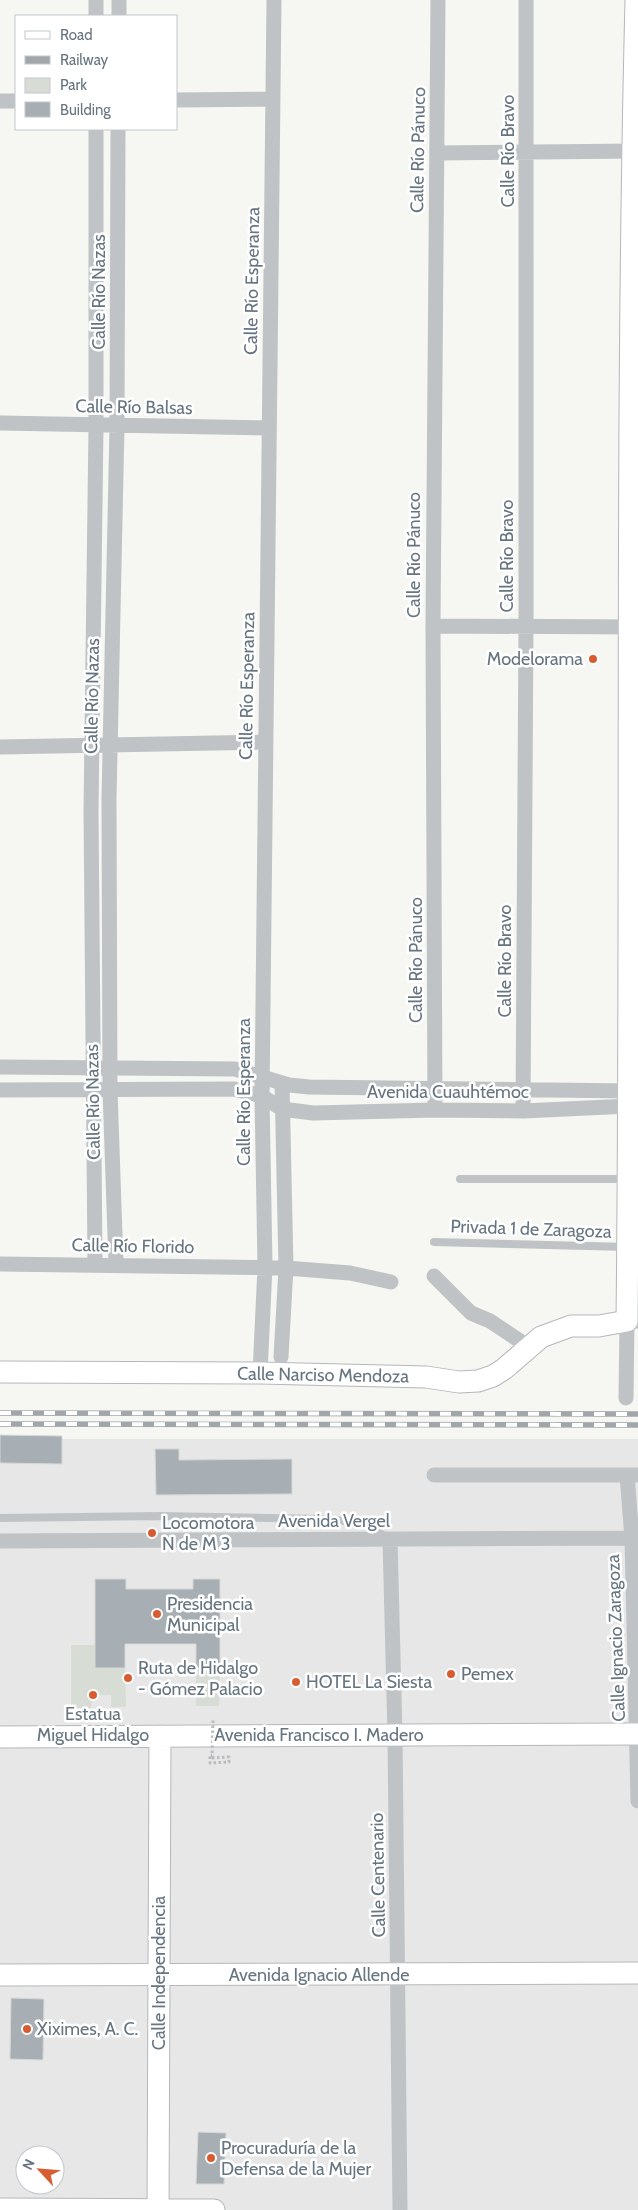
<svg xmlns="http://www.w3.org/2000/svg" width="638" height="2210" font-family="Cabin,sans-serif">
<rect width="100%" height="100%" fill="#f6f6f2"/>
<path fill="#e6e7e6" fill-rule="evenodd" d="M0,1439H638V2210H0ZM25,2155H55V2185H25Z"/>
<path fill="#d7dcd4" d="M71,1645H95V1668H125L126,1707H111V1695H92L91,1708H71Z
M220,1667L219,1706H196V1668Z"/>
<path fill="#a8afb4" stroke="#d7d7d5" d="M0,1435L62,1436V1464L0,1463Z
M155,1449H179V1460L292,1459V1494L156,1495Z
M95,1579H126V1589H193V1579H220V1667L196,1668V1644H125V1668H95Z
M11,1998L44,1999L43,2060L10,2059Z
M198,2132L226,2133L224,2184H196Z"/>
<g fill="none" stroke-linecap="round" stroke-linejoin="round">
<g stroke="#b4b8bc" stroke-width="23">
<path id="secondary" d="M0,1372L260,1373L426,1377L459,1382L478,1381L493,1376L504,1369L541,1337L571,1326H599L627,1321C632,881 625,440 636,0
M0,1737L638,1734
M0,1975L638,1973
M0,2209L214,2210
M158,2210L160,1736"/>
</g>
<path stroke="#b9bcbe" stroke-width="3" stroke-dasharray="2.5 2.5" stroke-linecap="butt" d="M212,1758L229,1757V1762L210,1763V1755H212"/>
<path stroke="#bfc3c6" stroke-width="8" d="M460,1179H626
M434,1242L627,1247
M0,1518L161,1516L324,1519L356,1522L371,1527L386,1537"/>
<path stroke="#bfc3c6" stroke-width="15" d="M96,16V0
M119,16V0
M176,100L273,99
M0,101H16
M437,153L638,151
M0,423L269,428
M433,626L638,627
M0,747L265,742
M0,1067L235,1069L289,1085L309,1087L631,1091L638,1094
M0,1090L234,1089L262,1096L282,1109L313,1113L435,1110L523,1111L630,1106L638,1104
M435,1110L433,626L438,0
M523,1111L526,626V0
M0,1264L286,1268L350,1273L391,1282
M95,1264L91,811L96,426V129
M116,1264L110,1090L109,799L117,426L118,129
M434,1276L471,1313L490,1321L529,1347
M281,1357L286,1268L282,1083
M260,1373L265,1267L262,1096L274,0
M626,1398L627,1321H638
M434,1475H638
M627,1475L632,1538L638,1801
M390,1540L395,1735L400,2210
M0,1541L638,1538"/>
<use href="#secondary" stroke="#fff" stroke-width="21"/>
<g stroke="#a1a6ab" stroke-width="5.5">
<path id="rail" d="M0,1413L638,1414
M0,1424L638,1425"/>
</g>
<use href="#rail" stroke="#fff" stroke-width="4" stroke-dasharray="11" stroke-linecap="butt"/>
<path stroke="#b9bcbe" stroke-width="3" stroke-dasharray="2.5 2.5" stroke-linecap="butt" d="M212,1758L213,1720"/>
</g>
<g fill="#d75c31" stroke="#fff" stroke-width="2">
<circle cx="593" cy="659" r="5"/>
<circle cx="152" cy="1533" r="5"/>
<circle cx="157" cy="1614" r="5"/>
<circle cx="451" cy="1674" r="5"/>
<circle cx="128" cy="1678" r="5"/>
<circle cx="296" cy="1682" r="5"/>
<circle cx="93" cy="1695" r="5"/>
<circle cx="27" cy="2029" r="5"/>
<circle cx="211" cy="2158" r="5"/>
</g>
<g text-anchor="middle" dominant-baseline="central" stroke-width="5" stroke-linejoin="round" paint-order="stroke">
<g font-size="18" fill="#677581" stroke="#fff">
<text transform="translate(418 150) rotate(-89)">Calle Río Pánuco</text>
<text transform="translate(508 151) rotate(-90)">Calle Río Bravo</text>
<text transform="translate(252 281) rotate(-89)">Calle Río Esperanza</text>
<text transform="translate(99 292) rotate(-90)">Calle Río Nazas</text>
<text transform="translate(134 407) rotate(1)">Calle Río Balsas</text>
<text transform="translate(414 555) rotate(-90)">Calle Río Pánuco</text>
<text transform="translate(507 556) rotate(-90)">Calle Río Bravo</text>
<text transform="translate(247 686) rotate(-89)">Calle Río Esperanza</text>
<text transform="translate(92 696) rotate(-89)">Calle Río Nazas</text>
<text transform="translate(416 960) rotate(-90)">Calle Río Pánuco</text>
<text transform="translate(505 961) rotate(-90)">Calle Río Bravo</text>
<text transform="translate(244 1092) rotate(-90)">Calle Río Esperanza</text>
<text x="448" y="1092">Avenida Cuauhtémoc</text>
<text transform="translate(93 1102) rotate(-91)">Calle Río Nazas</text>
<text transform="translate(531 1229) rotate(2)">Privada 1 de Zaragoza</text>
<text transform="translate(133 1246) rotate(1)">Calle Río Florido</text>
<text transform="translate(323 1375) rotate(1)">Calle Narciso Mendoza</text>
<text x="334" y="1521">Avenida Vergel</text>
<text transform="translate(616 1638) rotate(-92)">Calle Ignacio Zaragoza</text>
<text x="319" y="1735">Avenida Francisco I. Madero</text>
<text transform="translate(378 1875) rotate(-91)">Calle Centenario</text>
<text transform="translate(159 1973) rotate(-90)">Calle Independencia</text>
<text x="319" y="1975">Avenida Ignacio Allende</text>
</g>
<g font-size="18" fill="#677581" stroke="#fff" text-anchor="start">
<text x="583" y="659" text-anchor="end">Modelorama</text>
<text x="162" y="1523">Locomotora<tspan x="162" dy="21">N de M 3</tspan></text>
<text x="167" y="1604">Presidencia<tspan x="167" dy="21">Municipal</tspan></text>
<text x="138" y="1668">Ruta de Hidalgo<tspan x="138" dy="21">- Gómez Palacio</tspan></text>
<text x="461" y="1674">Pemex</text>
<text x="306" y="1682">HOTEL La Siesta</text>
<text x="93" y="1714" text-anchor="middle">Estatua<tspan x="93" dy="21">Miguel Hidalgo</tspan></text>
<text x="37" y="2029">Xiximes, A. C.</text>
<text x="221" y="2148">Procuraduría de la<tspan x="221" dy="21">Defensa de la Mujer</tspan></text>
</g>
</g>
<rect x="15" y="15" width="162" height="115" fill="#ffffff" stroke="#c2c8cd"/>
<rect x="25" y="31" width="25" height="8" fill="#ffffff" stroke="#c2c8cd"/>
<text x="60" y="40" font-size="15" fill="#677581">Road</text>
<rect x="25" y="56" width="25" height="8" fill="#a1a6ab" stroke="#c2c8cd"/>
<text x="60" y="65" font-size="15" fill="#677581">Railway</text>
<rect x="25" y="78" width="25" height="15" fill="#d7dcd4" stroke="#c2c8cd"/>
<text x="60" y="90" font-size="15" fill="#677581">Park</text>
<rect x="25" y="102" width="25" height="15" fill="#a8afb4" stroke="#c2c8cd"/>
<text x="60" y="115" font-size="15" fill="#677581">Building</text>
<g transform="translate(40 2170) rotate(296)"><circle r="24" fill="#ffffff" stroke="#c2c8cd"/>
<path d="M0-4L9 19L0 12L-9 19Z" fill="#d75c31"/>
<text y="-8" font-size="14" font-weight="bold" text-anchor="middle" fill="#677581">N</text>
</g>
</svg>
